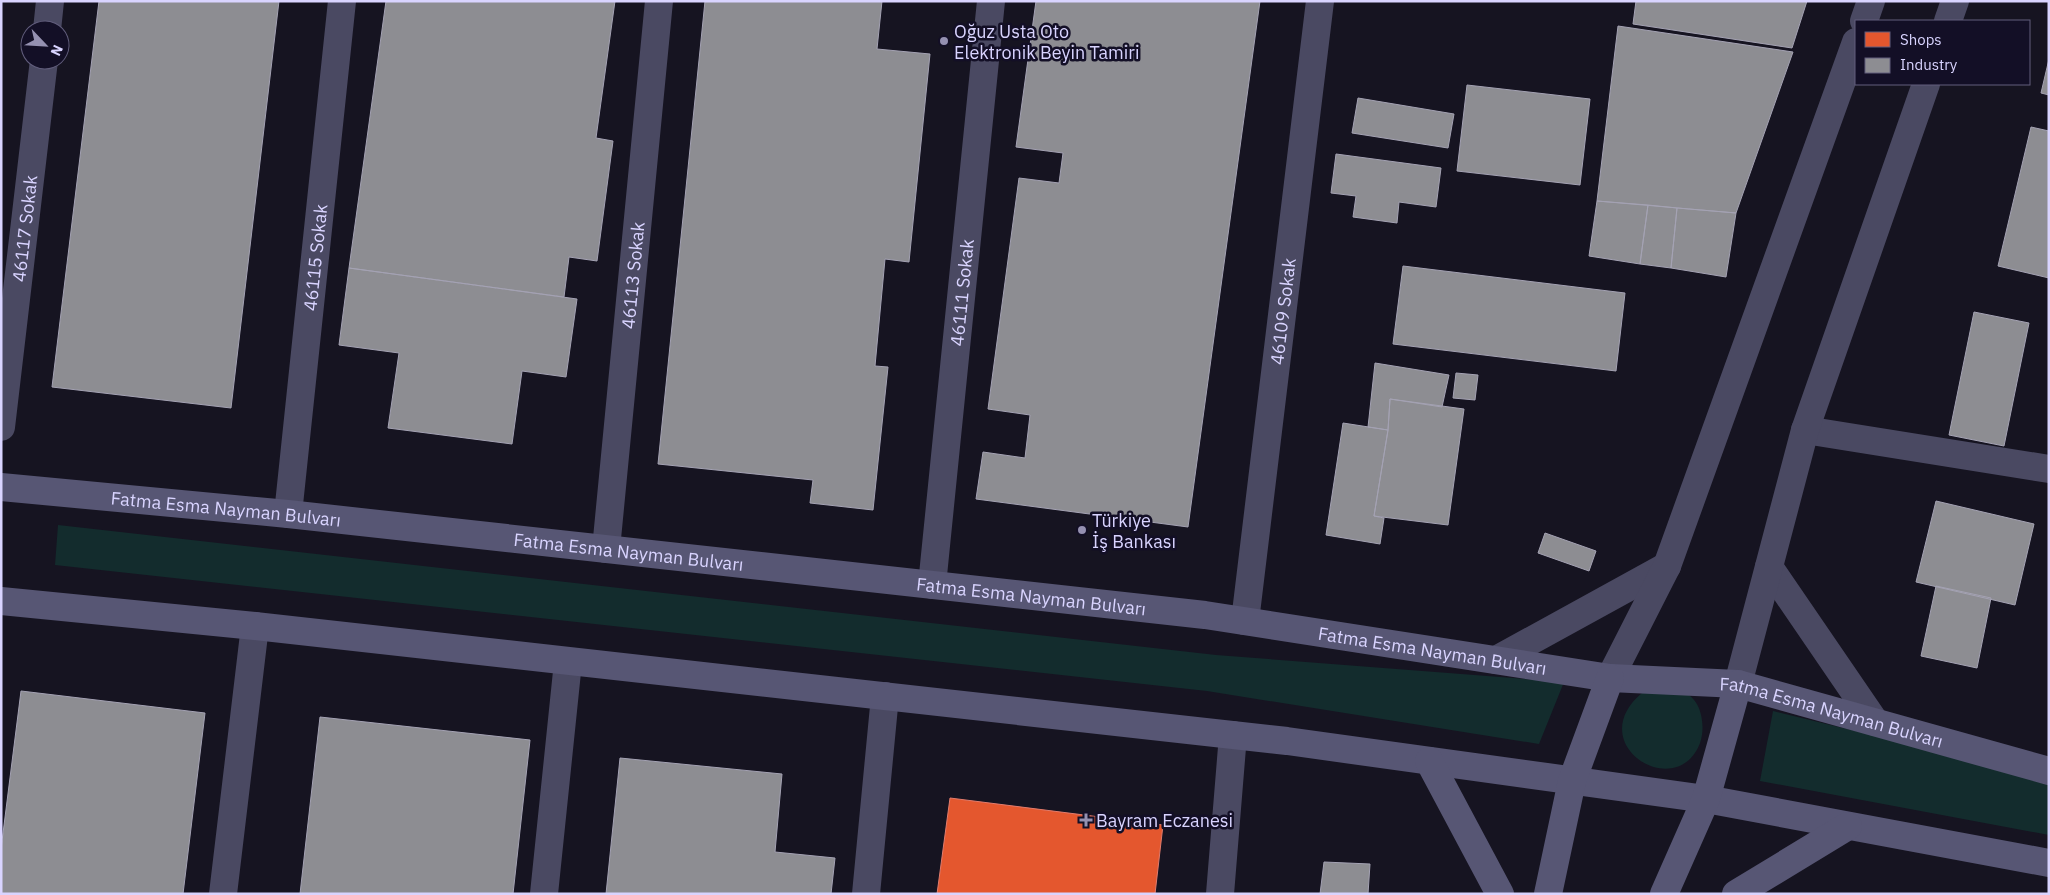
<svg xmlns="http://www.w3.org/2000/svg" width="2050" height="895" font-family="'IBM Plex Sans',sans-serif">
<rect width="100%" height="100%" fill="#161421"/>
<path fill="#132c2d" d="M58,525L1216,655L1564,682L1539,744L1207,691L55,565Z
M1643,692C1655,692 1669,690 1681,692C1702,696 1706,727 1700,743C1677,804 1580,744 1643,692Z
M1773,711L2049,778V835L1760,781Z"/>
<path fill="#e4572e" stroke="#e17c6d" d="M950,798L1163,825L1155,894H937Z"/>
<path fill="#8d8d92" stroke="#a4a2b3" d="M99,1H279L231,408L52,387Z
M386,1H615L596,138L613,141L597,261L569,257L564,297L349,268Z
M705,1H882L877,49L930,54L909,262L885,259L875,366L888,367L873,510L810,503L813,480L658,464Z
M1036,1H1260L1188,527L976,499L983,452L1025,458L1030,415L988,409L1019,178L1059,183L1063,153L1016,147Z
M1636,1H1807L1792,48L1633,24Z
M1618,26L1793,52L1736,213L1597,201Z
M2049,59V95L2041,93Z
M1467,85L1590,99L1580,185L1457,171Z
M1358,98L1454,114L1448,148L1352,133Z
M2031,127L2049,131V278L1998,266Z
M1336,154L1441,168L1436,207L1399,202L1397,223L1353,217L1356,196L1331,193Z
M1597,201L1648,205L1640,264L1589,256Z
M1648,205L1677,208L1671,268L1640,264Z
M1677,208L1736,213L1726,277L1671,268Z
M1403,266L1625,293L1616,371L1393,344Z
M349,268L577,299L566,377L522,371L512,444L388,428L399,353L339,345Z
M1974,312L2029,323L2004,446L1949,435Z
M1375,363L1449,375L1442,407L1390,399L1388,430L1368,427Z
M1456,373L1478,375L1475,400L1453,398Z
M1390,399L1464,409L1448,525L1374,516L1388,430Z
M1343,423L1388,430L1374,516L1384,518L1380,544L1326,535Z
M1936,501L2034,524L2015,605L1916,582Z
M1545,533L1596,551L1589,571L1538,553Z
M1936,586L1991,598L1977,668L1921,656Z
M21,691L205,713L183,894H1V849Z
M320,717L530,740L513,894H300Z
M620,758L782,774L775,852L835,858L831,894H606Z
M1324,862L1370,864L1368,894H1320Z"/>
<g fill="none" stroke-linecap="round" stroke-linejoin="round">
<g stroke="#4a4962" stroke-width="28">
<path d="M1805,430L2049,469"/>
<path id="s1" d="M288,514L342,1"/>
<path id="s2" d="M606,549L659,1"/>
<path id="s3" d="M932,585L991,1"/>
<path id="s4" d="M1245,621L1320,1"/>
<path d="M223,894L255,626"/>
<path d="M544,894L568,662"/>
<path d="M866,894L885,696"/>
<path d="M1220,894L1233,735"/>
</g>
<g stroke="#4a4962" stroke-width="28">
<path d="M1864,21L1871,1"/>
<path d="M1948,21L1955,1"/>
<path d="M47,30L50,1"/>
<path id="s5" d="M1,427L44,60"/>
<path d="M1769,567L1875,722"/>
<path d="M1496,660L1667,566"/>
<path d="M1610,678L1667,566L1856,42"/>
<path d="M1738,684L1805,430L1926,84"/>
</g>
<g stroke="#575674" stroke-width="28">
<path id="s6" d="M1,487L288,514L1205,615L1610,678L1738,684L2049,771"/>
<path d="M1,601L255,626L1287,741L1706,799L2049,863"/>
<path d="M1429,761L1500,894"/>
<path d="M1548,894L1572,781L1610,678"/>
<path d="M1664,894L1706,799L1738,684"/>
<path d="M1736,894L1848,826"/>
</g>
</g>
<g fill="#9591b1" stroke="#130f26" stroke-width="2">
<circle cx="944" cy="41" r="5"/>
<circle cx="1082" cy="530" r="5"/>
<path d="M1083.5 812.5h5v5h5v5h-5v5h-5v-5h-5v-5h5z"/>
</g>
<g text-anchor="middle" dominant-baseline="central" stroke-width="5" stroke-linejoin="round" paint-order="stroke">
<g font-size="18" fill="#d9d4ff" stroke="#130f26" text-anchor="start">
<text x="954" y="31">Oğuz Usta Oto<tspan x="954" dy="21">Elektronik Beyin Tamiri</tspan></text>
<text x="1092" y="520">Türkiye<tspan x="1092" dy="21">İş Bankası</tspan></text>
<text x="1096" y="820">Bayram Eczanesi</text>
</g>
<g font-size="18" fill="#d9d4ff" stroke="#130f26">
<text stroke="none"><textPath href="#s5" startOffset="200">46117 Sokak</textPath></text>
<text stroke="none"><textPath href="#s1" startOffset="258">46115 Sokak</textPath></text>
<text stroke="none"><textPath href="#s2" startOffset="275">46113 Sokak</textPath></text>
<text stroke="none"><textPath href="#s3" startOffset="294">46111 Sokak</textPath></text>
<text stroke="none"><textPath href="#s4" startOffset="312">46109 Sokak</textPath></text>
<text stroke="none"><textPath href="#s6" startOffset="226">Fatma Esma Nayman Bulvarı</textPath></text>
<text stroke="none"><textPath href="#s6" startOffset="631">Fatma Esma Nayman Bulvarı</textPath></text>
<text stroke="none"><textPath href="#s6" startOffset="1036">Fatma Esma Nayman Bulvarı</textPath></text>
<text stroke="none"><textPath href="#s6" startOffset="1441">Fatma Esma Nayman Bulvarı</textPath></text>
<text stroke="none"><textPath href="#s6" startOffset="1846">Fatma Esma Nayman Bulvarı</textPath></text>
</g>
</g>
<rect width="2050" height="895" fill="none" stroke="#d9d4ff" stroke-width="5"/>
<rect x="1855" y="20" width="175" height="65" fill="#130f26" stroke="#625e7d"/>
<rect x="1865" y="32" width="25" height="15" fill="#e4572e" stroke="#625e7d"/>
<text x="1900" y="45" font-size="15" fill="#d9d4ff">Shops</text>
<rect x="1865" y="58" width="25" height="15" fill="#8d8d92" stroke="#625e7d"/>
<text x="1900" y="70" font-size="15" fill="#d9d4ff">Industry</text>
<g transform="translate(45 45) rotate(115)"><circle r="24" fill="#130f26" stroke="#625e7d"/>
<path d="M0-4L9 19L0 12L-9 19Z" fill="#9591b1"/>
<text y="-8" font-size="14" font-weight="bold" text-anchor="middle" fill="#d9d4ff">N</text>
</g>
</svg>
